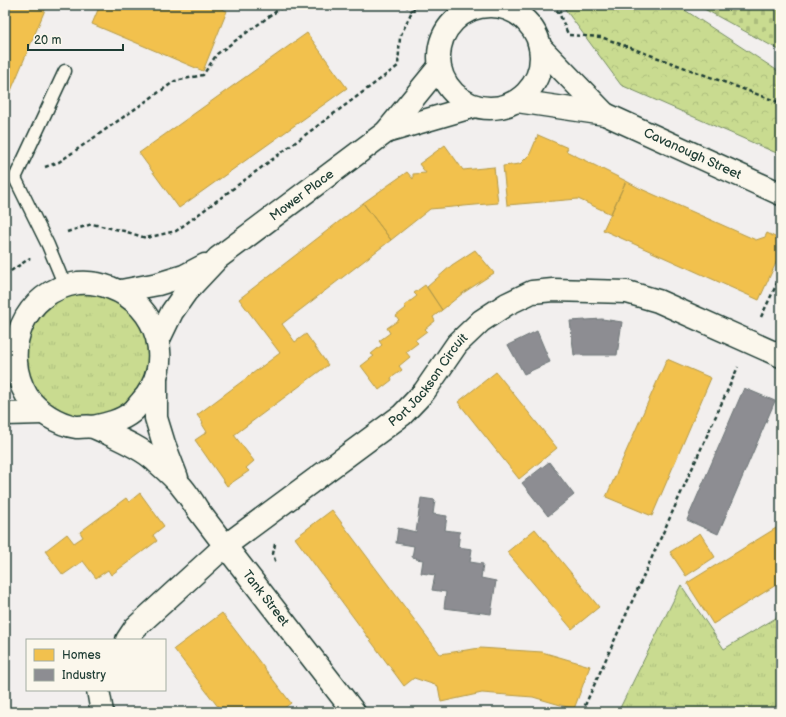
<svg xmlns="http://www.w3.org/2000/svg" width="786" height="717" font-family="'Balsamiq Sans',sans-serif">
<defs>
<pattern id="grass-tufts" width="24" height="20" patternUnits="userSpaceOnUse"><rect width="24" height="20" fill="#c9db90"/><path d="M3 7l-1-3M5 7V3M7 7l1-3M15 17l-1-3M17 17v-4M19 17l1-3" fill="none" stroke="#acbd7d"/></pattern>
<pattern id="forest-crowns" width="20" height="18" patternUnits="userSpaceOnUse"><rect width="20" height="18" fill="#c9db90"/><path d="M2 6a3 3 0 1 1 6 0M12 15a3 3 0 1 1 6 0" fill="none" stroke="#acbd7d"/></pattern>
<pattern id="cemetery-stones" width="16" height="16" patternUnits="userSpaceOnUse"><rect width="16" height="16" fill="#c9db90"/><path d="M2 7V4a2 2 0 0 1 4 0v3zM10 15v-3a2 2 0 0 1 4 0v3z" fill="#acbd7d"/></pattern>
</defs>
<rect width="100%" height="100%" fill="#f2efee"/>
<filter id="ink" filterUnits="userSpaceOnUse"><feTurbulence type="fractalNoise" baseFrequency=".025" numOctaves="2"/><feDisplacementMap in="SourceGraphic" scale="8" xChannelSelector="R" yChannelSelector="G"/><feConvolveMatrix kernelMatrix="1 2 1 2 8 2 1 2 1" color-interpolation-filters="sRGB"/></filter>
<g filter="url(#ink)">
<path fill="url(#grass-tufts)" stroke="#748c62" d="M77,292L102,293L125,302L153,344L139,400L94,423L48,409L32,391L24,367V341L35,318L52,302Z
M681,585L724,649L781,615V712H618Z"/>
<path fill="url(#forest-crowns)" stroke="#748c62" d="M562,5H677L781,73V155L621,85Z"/>
<path fill="url(#cemetery-stones)" stroke="#748c62" d="M697,5H781V51Z"/>
<path fill="#f2c14e" stroke="#b39946" d="M5,5H47L5,105Z
M100,5H213L227,11L203,71L92,24Z
M307,33L347,88L179,208L139,153Z
M538,135L568,148L566,151L580,158L584,159V160L626,181L611,214L578,199L507,205L503,166L520,164L530,154Z
M445,145L463,170L494,167L498,203L430,209L391,240L363,203L407,172L413,179V174L426,173L419,164Z
M626,181L639,188L756,240L765,237L767,233L781,240V249L780,251L781,252L759,300L603,230Z
M363,203L391,240L282,324L295,342L306,334L328,365L234,435L254,461L246,468L249,471L227,486L195,440L207,432L202,424L203,423L197,415L280,353L239,299Z
M475,250L494,273L463,293L442,310L427,287L452,265Z
M425,285L442,310L433,317L435,321L425,329L427,331L415,340L418,343L406,352L410,357L399,366L402,370L391,378L392,380L379,390L361,366L374,356L371,354L382,345L379,341L390,333L387,328L399,320L396,316L406,308L404,306L417,296L414,293Z
M667,359L711,378L652,516L606,497Z
M496,372L557,448L519,479L458,402Z
M140,493L164,526L153,535L157,541L111,575L108,570L96,578L83,561L63,575L45,551L67,534L74,543L83,537L80,532L126,498L129,502Z
M332,510L440,654L480,648L542,652L590,666L574,709L533,697L482,693L441,702L438,686L414,678L404,686L295,538Z
M781,525V582L713,624L687,583Z
M535,529L599,607L572,629L507,552Z
M700,533L715,557L686,576L670,552Z
M222,613L291,703L279,712H222L174,649Z"/>
<path fill="#8d8d92" stroke="#6c7576" d="M602,319L622,322L617,355H574L570,321Z
M537,331L550,362L524,374L508,345Z
M744,388L775,401L718,534L687,520Z
M549,462L574,495L548,516L522,483Z
M421,498L435,500L433,514L447,516L445,530L460,532L458,547L472,549L470,562L483,564L481,578L496,581L491,614L444,608L446,592L432,590L435,575L421,573L423,560L416,559L417,558L412,557L414,546L396,543L398,528L416,532Z"/>
<g fill="none" stroke-linecap="round" stroke-linejoin="round">
<g stroke="#1f3d34" stroke-width="15">
<path id="service" d="M65,71L15,178L48,245L65,286"/>
</g>
<g stroke="#1f3d34" stroke-width="25">
<g id="minor">
<circle cx="490" cy="57" r="51"/>
<path d="M540,47L605,114"/>
<path id="s1" d="M517,101L605,114L781,194"/>
<path d="M386,132L475,106"/>
<path d="M121,291L158,284L184,276L205,265"/>
<path id="s2" d="M158,341L172,312L186,292L218,258L386,132L439,67"/>
<path d="M156,378V418L164,444L177,478"/>
<path d="M5,414L43,413"/>
<path id="s3" d="M93,427C107,424 121,421 132,412C136,409 138,405 141,402C176,364 158,305 111,288C101,284 89,282 78,283C23,291 0,351 27,396C38,412 58,424 76,427C82,427 88,426 93,427C97,428 101,431 105,432C120,439 141,448 153,459C162,467 173,476 181,486C187,493 193,502 198,510C210,526 222,542 234,557C274,609 314,660 354,712"/>
<path id="s4" d="M127,640L135,628L225,546L402,415L424,392L457,344L481,321L507,304L532,292L553,290L627,292L658,301L781,356"/>
<path d="M98,690L102,712"/>
</g>
</g>
<path stroke="#1f3d34" stroke-width="2.5" stroke-dasharray="4 3" stroke-linecap="butt" d="M405,5L412,11
M552,5L559,13L568,34
M559,13L569,5
M569,35L601,37L781,103
M45,167L59,162L175,81L203,75L217,54L285,5
M67,232L92,224L124,231L146,238L176,231L398,66L400,37L412,11L417,5
M5,275L30,258
M761,317L781,275
M275,544L273,554L276,564
M582,712L738,367"/>
<use href="#service" stroke="#fbf7ec" stroke-width="12"/>
<use href="#minor" stroke="#fbf7ec" stroke-width="22"/>
</g>
</g>
<g text-anchor="middle" dominant-baseline="central" stroke-width="4" stroke-linejoin="round" paint-order="stroke">
<g font-size="13" fill="#1f3d34" stroke="#fbf7ec">
<text stroke="none"><textPath href="#s1" startOffset="185">Cavanough Street</textPath></text>
<text stroke="none"><textPath href="#s2" startOffset="208">Mower Place</textPath></text>
<text stroke="none"><textPath href="#s4" startOffset="400">Port Jackson Circuit</textPath></text>
<text stroke="none"><textPath href="#s3" startOffset="700">Tank Street</textPath></text>
</g>
</g>
<rect width="786" height="717" fill="none" stroke="#fbf7ec" stroke-width="20"/>
<rect x="10" y="10" width="766" height="697" fill="none" stroke="#1f3d34" stroke-width="1.5" filter="url(#ink)"/>
<rect x="26" y="639" width="140" height="52" fill="#fbf7ec" stroke="#a3ada2"/>
<rect x="34" y="649" width="20" height="12" fill="#f2c14e" stroke="#a3ada2"/>
<text x="62" y="659" font-size="12" fill="#1f3d34">Homes</text>
<rect x="34" y="669" width="20" height="12" fill="#8d8d92" stroke="#a3ada2"/>
<text x="62" y="679" font-size="12" fill="#1f3d34">Industry</text>
<path d="M28 44v6h95v-6" fill="none" stroke="#1f3d34" stroke-width="2"/>
<text x="34" y="44" font-size="12" fill="#1f3d34" stroke="#fbf7ec" stroke-width="3" paint-order="stroke">20 m</text>
</svg>
